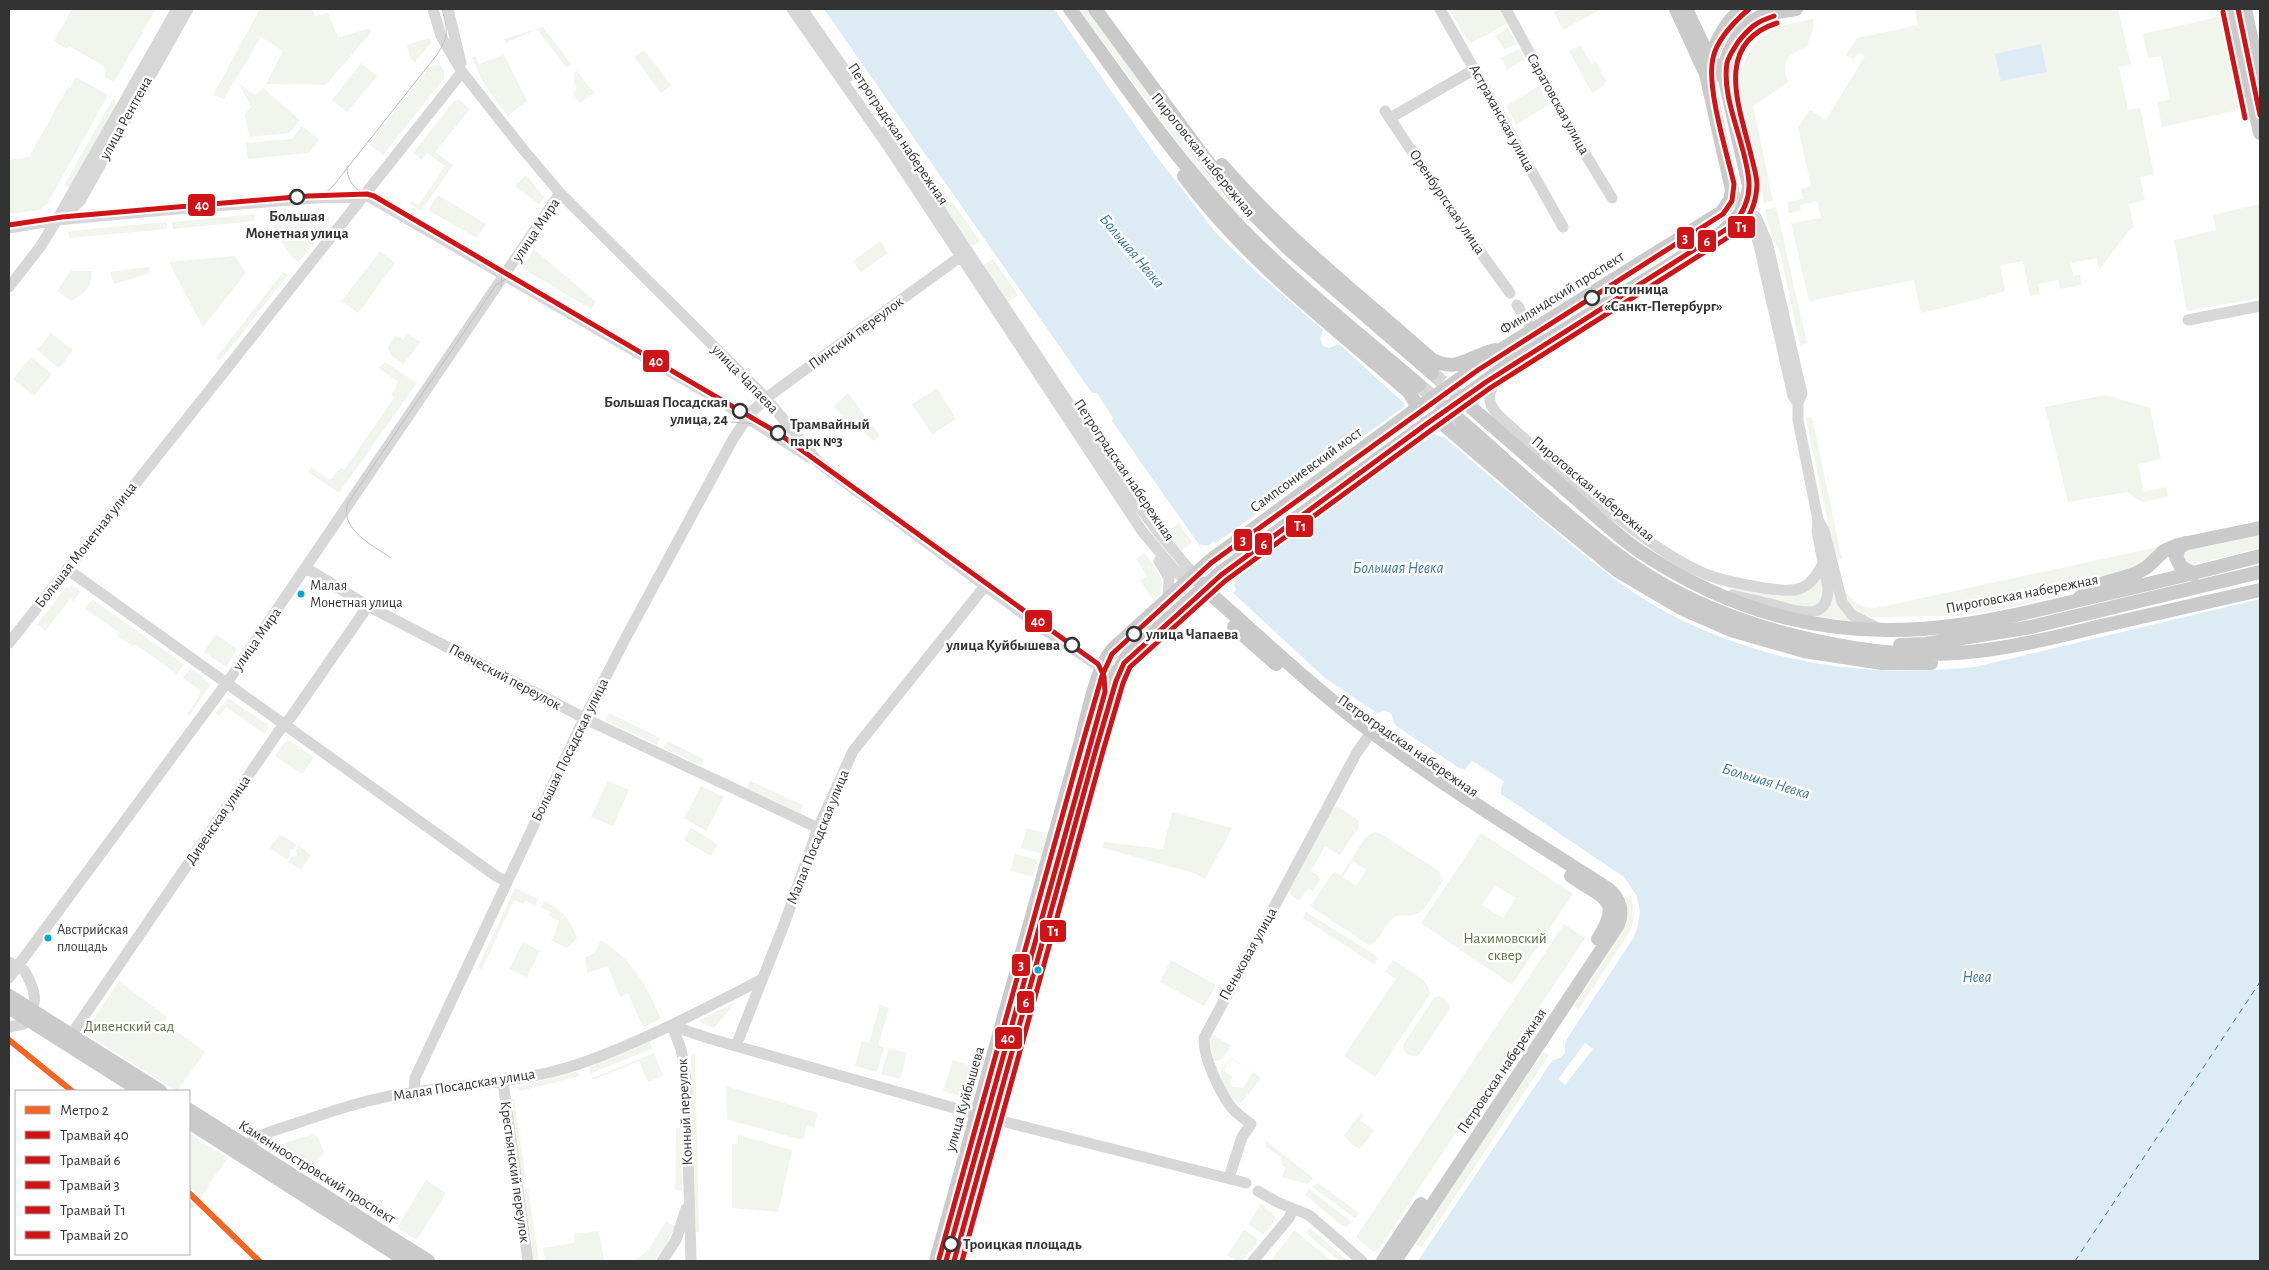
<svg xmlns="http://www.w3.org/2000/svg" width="2269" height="1270" font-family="'Alegreya Sans',sans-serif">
<rect width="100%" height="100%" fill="#fff"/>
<path fill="#f1f5ed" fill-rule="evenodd" d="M72,9H156L114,82L105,77L104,66L69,46L67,49L54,41Z
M260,9H312L315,16L328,13L338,38L369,28L371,32L326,85L266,84L283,51L261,37L224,99L213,95Z
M1079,9H1088L1206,174L1244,218L1242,221L1202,176Z
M1449,9H1501L1508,23L1470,44Z
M1560,9H1601L1563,30L1554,12Z
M1915,9H2118L2131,64L2119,67L2128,110L2140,108L2154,174L2140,177L2145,200L2129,204L2134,228L2130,229L2099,270L2097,258L2071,263L2073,276L2080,275L2082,285L2060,289L2058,280L2038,284L2040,294L2030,296L2023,261L2000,265L2005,291L1971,301L1921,313L1914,280L1809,301L1791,223L1821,218L1817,201L1800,205L1801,211L1789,213L1787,202L1803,199L1801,189L1811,186L1798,127L1810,110L1826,120L1865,56L1859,52L1853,60L1846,55L1857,38L1918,25Z
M2227,15L2247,108L2162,127L2157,102L2170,99L2161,56L2148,58L2143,34Z
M1813,19L1814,26L1807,47C1788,53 1780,63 1788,82L1753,106L1773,201L1764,203L1740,93V71L1752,48L1761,37L1785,25Z
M543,27L571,64L566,67L537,29L506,43L504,39Z
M1508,28L1517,44L1504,49L1495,36Z
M430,38L431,43L415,62L411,59L407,45Z
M1581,45L1591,64L1596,62L1606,81L1605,85L1592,93L1569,51Z
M1519,49L1525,59L1507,70L1501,58Z
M644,50L671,85L661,93L634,57Z
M504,55L527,101L508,116L485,86L472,58L476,56L479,64Z
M361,63L377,76L347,112L332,100Z
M438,64L444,70V79L383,155L369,144L430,67Z
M577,71L594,93L580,103L573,94L577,88L574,83V73Z
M76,77L108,95L47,204L39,210L9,214V160L29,157L68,87L70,88Z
M239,84L256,95L263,88L300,120L289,133L249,137L245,114L251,107Z
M1539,86L1549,105L1516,124L1506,106Z
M114,97L116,106L70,188L64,185Z
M459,99L470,109L435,152L453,165L421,211L410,204L412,201L419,205L445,166L427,153L422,160L413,153L454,101Z
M302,126L319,140L309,153L248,159L246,143L292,139Z
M932,174L980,241L970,248L924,180Z
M526,175L544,197L539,204L515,186Z
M438,195L486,224L477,238L428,210Z
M2260,204V298L2187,311L2174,240L2216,230L2213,215Z
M1776,207L1807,343L1800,345L1779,248L1772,239L1765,210Z
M324,212L329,217V225L298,263L284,247L272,218Z
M254,214L255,221L173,229L172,222Z
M167,222V229L69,238L68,231Z
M880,241L888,253L861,272L853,261Z
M534,249L596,302L591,309L522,268Z
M380,251L395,263L358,313L342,301Z
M235,256L246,273L203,327L169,262Z
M993,259L1018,295L1007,303L982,266Z
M149,267L150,273L114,284L110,272Z
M71,271H92C92,287 85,294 71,301L57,291Z
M283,272L288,275L220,361L216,358Z
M51,333L73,350L59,368L37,350Z
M407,334L421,342L403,364L392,356L388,348L395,335L403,340Z
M31,357L52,374L34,396L13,379Z
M385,362L417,383L339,493L308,472L311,467L330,480L341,468L344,470L394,398L392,395L398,382L379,368Z
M937,388L956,419L932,434L912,404Z
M848,393L880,436L874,441L833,407Z
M2105,395L2150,408L2161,459L2138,464L2144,492L2166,487L2168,497L2142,502L2127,492L2068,502L2045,407Z
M1812,417L1842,559L1836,560L1806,418Z
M1179,523L1192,542L1180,552L1166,534Z
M2260,533V548L2190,565H2186L2180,552L2182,550Z
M2163,546L2121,577L2060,591L2024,605L1980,613L1950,616L1871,617C1853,612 1849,603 1841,587C1850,598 1861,610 1876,608Z
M1144,553C1156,570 1172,582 1154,601L1140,580L1147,576L1136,559Z
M1683,569L1788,595L1820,577L1824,597L1813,608C1769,602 1722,590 1683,569Z
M72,585L81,591L74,601L70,599L45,631L37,624L66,587L69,589Z
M1832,588L1852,621L1817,617Z
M92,599L184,664L177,674L135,644L133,646L118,636L120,633L85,609Z
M216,634L237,649L226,667L204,652Z
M191,668L211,684L189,716L187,714L199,697L198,696L201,691L183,678Z
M228,698L267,724L269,727L265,734L226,707L219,716L215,714Z
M609,713L660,738L657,745L605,720Z
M287,739L314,757L302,774L275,756Z
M667,741L704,759L701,766L663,748Z
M608,781L629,790L613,826L591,817Z
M750,781L803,805L800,813L746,788Z
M701,786L724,797L706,831L684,818Z
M1337,806L1358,820L1359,827L1340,855L1325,846L1311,871L1319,876L1320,880L1313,891L1308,889L1299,901L1291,895L1288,891L1333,808Z
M1172,812L1232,828L1205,879L1194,873L1103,848L1104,842L1163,849Z
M691,828L718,844L711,856L684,840Z
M1027,828L1049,834L1044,854L1021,848Z
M1374,832L1381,834L1439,871L1443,880C1440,887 1424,911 1417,914C1408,918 1400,912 1392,919C1383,927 1381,941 1369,945L1314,909L1311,905L1332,874L1334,872L1341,875L1366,837ZM1353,861L1366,870L1356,886L1343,877Z
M1481,833L1573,894L1512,985L1421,923ZM1495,885L1516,898L1503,918L1482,905Z
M280,834L297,845L294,849L290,850V855L287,860L270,848Z
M299,846L311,855L301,870L288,862L292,857L297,856L296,850Z
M1015,854L1038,860L1033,877L1010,871Z
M515,888L538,899L535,905L526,901L524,904L514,900L482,969L478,967Z
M1631,895L1634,915L1631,930L1579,1009L1574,1006L1626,926L1628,912L1625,898Z
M544,901C562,909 570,919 577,938L567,948L550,940L553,939L559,921L550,916L551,912L541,908Z
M1306,912L1375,955L1377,959L1375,965L1303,918Z
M1564,924L1585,938L1379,1249L1374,1252L1356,1237Z
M601,940C634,961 646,985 661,1019L643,1027L628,993L620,997L608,966L587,973L585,958L595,952Z
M523,942L540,951L527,977L509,969Z
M1171,960L1216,985L1204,1006L1160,982Z
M1393,960C1404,968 1430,979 1430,994L1375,1077L1344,1056L1396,979L1385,972Z
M119,981L167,1017L164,1022L205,1052L177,1091L84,1033Z
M1439,996L1447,1000L1450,1008L1419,1055C1413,1058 1408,1055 1404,1051L1403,1045L1434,998Z
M736,1002L714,1028L699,1022L700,1020Z
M880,1005L889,1008L878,1045L884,1048L877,1072L855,1066L862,1041L869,1043Z
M1211,1033L1231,1046C1226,1054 1223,1062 1214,1061L1209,1041Z
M650,1042L652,1049L591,1073L589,1067Z
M889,1048L907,1053L900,1079L881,1074Z
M1543,1052L1549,1055L1421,1248L1415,1243Z
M654,1053L663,1076L648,1082L639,1061L593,1080L592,1078Z
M691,1055H695L699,1232H696Z
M1231,1058L1260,1077V1080L1240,1104C1232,1101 1221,1084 1221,1075C1220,1069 1227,1061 1231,1058ZM1231,1059L1253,1072L1243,1088L1232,1087L1230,1081L1233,1077L1223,1070Z
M953,1060L981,1069L973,1099L943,1091Z
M578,1071L579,1076L520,1091L518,1087Z
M726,1086L818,1113L814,1127L807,1125L803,1140L729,1120L727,1118Z
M511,1099H514L526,1180H522Z
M1361,1113L1364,1115L1360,1120L1374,1131L1360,1149L1354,1146L1344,1136Z
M676,1128H680L682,1191L675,1190Z
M189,1134L228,1158L208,1185L209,1187L189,1211Z
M312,1135L318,1137L324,1152L311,1172L284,1155L281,1148L286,1142Z
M738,1135L792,1150L778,1212L732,1208V1144H738Z
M1265,1140L1313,1178L1308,1184L1281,1177L1286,1168L1282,1166L1281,1157L1266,1147Z
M426,1180L446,1193L417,1240L397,1228Z
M1318,1183L1359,1213L1355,1218L1312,1187Z
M528,1188L539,1261H534L524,1190Z
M1309,1189L1352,1222L1346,1227L1341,1225L1305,1195Z
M1261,1204L1275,1216L1274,1222L1263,1235L1248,1224Z
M666,1222L675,1226L666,1245L654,1261H634L648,1250Z
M1310,1228L1348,1261H1339L1306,1233Z
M1244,1230L1259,1240L1242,1261H1237L1227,1255Z
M1294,1230L1332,1261H1271Z
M599,1231L604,1261H545L543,1248L575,1243L574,1234Z"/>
<path fill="#dcebf4" d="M824,9H1054L1157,157L1216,233L1255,271L1323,330L1320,339L1323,346L1329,348L1339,344L1426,423L1447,435L1445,438C1480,468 1514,497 1549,526C1586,557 1624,590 1668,613C1765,664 1866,678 1975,667L2260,599V1261H1418L1552,1061L1560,1058L1565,1053V1042L1634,937L1638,926L1640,911L1637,896L1624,877L1501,794V787L1504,781L1472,761L1465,769L1459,768L1395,725L1391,713L1384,711L1377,713L1325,678L1233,593L1112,421L1113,418L1097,393H1092Z
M2041,44L2047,72L2001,81L1995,54Z"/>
<path fill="#fff" d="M1405,403L1426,423L1447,435L1445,438L1434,434L1429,438L1425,434L1240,569L1242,573L1236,580L1234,585L1236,589L1233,593L1199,544L1208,546L1214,541L1216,543L1405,406Z
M1585,1043L1593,1049L1565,1085L1558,1079Z"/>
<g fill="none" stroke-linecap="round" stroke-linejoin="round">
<path stroke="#3b789b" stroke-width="1" stroke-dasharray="6 5" stroke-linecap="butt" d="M2075,1261L2260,982"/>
<path stroke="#d6d6d6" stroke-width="14" stroke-dasharray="14 7" stroke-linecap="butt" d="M1432,373L1473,409
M1419,385L1461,421"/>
<path stroke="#d7d7d7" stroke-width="11" d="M433,9L441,36L462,72L522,148L560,193L766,398L819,463L1048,632L1094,663L1116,674
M448,9L461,63
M792,9L886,143L1142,531L1173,568L1186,581
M802,9L849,76
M1440,9L1563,227
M1506,9L1572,132L1612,198
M1385,111L1463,228L1510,293
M1390,118L1475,69
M887,130L1123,485L1158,532L1194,575
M1732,190L1755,232L1759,245L1793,396L1798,403
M63,217L80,201L188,9
M9,228L57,220L165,210L316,198L368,196L714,397L809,457
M9,287L40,247L58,218L177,9
M1517,305L1541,345
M2188,320L2260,306
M1504,371C1491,388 1482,397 1498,415C1539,452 1579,488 1622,521C1648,541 1675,561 1705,574C1724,581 1745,585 1764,588C1794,592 1809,594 1823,563
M1818,520L1824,530L1842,602L1852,615L1879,629
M1159,561L1169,578L1168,599
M306,568L368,606L592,722L818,828
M67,569L496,876L507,882
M1732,595C1745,598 1758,601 1771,604C1793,610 1828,625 1828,588L1817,531L1818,520L1798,420V403L1802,394L1767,242L1756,217L1744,210
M9,643L462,72
M9,962L24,970C37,992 39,1004 24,1024L9,1027
M9,978L231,677L560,193
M672,1026L711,1039L986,1117L1246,1183
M672,1026L681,1049L686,1080L691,1261
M71,1035L279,731L291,717L368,606
M736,1046L785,922L818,828L853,751L985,586
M503,1082L528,1261
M414,1092L415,1078L580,727L624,641L733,439L749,415L766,398L968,251
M246,1146C259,1133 280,1129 297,1123C335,1110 374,1097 414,1092C470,1084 525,1082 579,1064C642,1042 702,1010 761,980
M1229,1178L1242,1137L1251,1124C1244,1119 1237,1114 1232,1108C1220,1093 1203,1057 1204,1038L1356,754L1372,731
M1258,1191L1277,1202L1309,1215L1362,1261
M662,1261L676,1240L686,1209
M1253,1261L1289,1218L1293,1209"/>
<path stroke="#cacaca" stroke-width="14" d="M1070,9C1123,82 1175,159 1237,224C1293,282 1358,333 1419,385
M1095,9L1200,152L1234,195L1291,251L1432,373
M2233,9L2260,133
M2245,9L2260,79
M1709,63C1715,44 1726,20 1743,9
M1725,80C1722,56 1739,26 1762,16C1772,12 1785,11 1796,9
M1222,165C1284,237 1360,296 1431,359C1457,374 1469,356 1495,350
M1184,176C1246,260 1331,324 1409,392L1416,404L1414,411
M1473,409C1506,438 1539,466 1572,495C1593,513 1615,534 1638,550C1734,615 1836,641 1951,626C1993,621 2034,611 2075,601C2137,587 2199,572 2260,556
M1461,421C1516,469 1570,521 1629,563C1674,595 1724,616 1776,631C1824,644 1874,654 1924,654C1982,655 2041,641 2097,627C2152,615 2206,602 2260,590
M1426,423H1442L1542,509L1618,571L1681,608L1731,630L1804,651L1882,663H1931
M2186,543L2179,548L2176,557L2181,567L2194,574
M1198,580L1214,597C1266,643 1317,691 1373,733C1448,789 1529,838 1608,889C1619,898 1624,911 1618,925L1395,1261
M2080,597L2098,585L2135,574L2147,567L2164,551L2178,545L2260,528
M1234,627L1276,664
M1900,645L1925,644L2031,627L2260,572
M1571,876C1603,898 1624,899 1598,939
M9,996L160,1091
M13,1010L141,1091
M189,1110L428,1261
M189,1122L407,1261
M936,1261L1080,744C1087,719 1096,666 1114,648L1211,560L1414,411L1504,348L1722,212L1730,200L1732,190L1706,74L1676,9
M951,1261L1106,704L1116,674L1128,655L1220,573L1509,364L1718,235C1736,221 1747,210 1749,186L1725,80L1706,51L1686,9
M1383,1261L1421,1204"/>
<path stroke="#bebebe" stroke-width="1" d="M347,166C346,182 358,192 371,200
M307,201L323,195L333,186L436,56C449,37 448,31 442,9
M496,266L502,275L501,286
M732,422L756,424
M391,558C373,545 339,530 348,503L496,285L506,279L519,280
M1085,659C1099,666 1109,665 1121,654"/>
<g stroke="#fff" stroke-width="9">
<path id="tram-1" d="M9,225L62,217L165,208L308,196L367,194L374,196L778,433L1098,664L1104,676L1105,692L946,1261"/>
</g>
<g stroke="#fff" stroke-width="9">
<path id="tram-2" d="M954,1261L1096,749L1116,681L1124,663L1221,575L1425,425L1486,382L1733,225C1743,213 1750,200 1749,183C1747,145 1721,101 1727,63C1729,55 1734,49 1738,42C1750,27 1756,22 1774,16"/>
</g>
<g stroke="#fff" stroke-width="9">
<path id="tram-3" d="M939,1259L1082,745L1102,676L1112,654L1211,563L1478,370L1723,214L1732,201L1734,184C1727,153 1706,87 1713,58C1717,39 1735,21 1749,9"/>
</g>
<g stroke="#fff" stroke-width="9">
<path id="tram-4" d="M2223,12L2245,118
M962,1261L1103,751L1123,683L1130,667L1225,581L1430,431L1490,388L1738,231C1750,217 1756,204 1757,185C1757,177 1754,167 1752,159C1741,111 1711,44 1777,23"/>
</g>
<g stroke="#fff" stroke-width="9">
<path id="tram-5" d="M2238,9L2260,115"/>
</g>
<use href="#tram-1" stroke="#ce1417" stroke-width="5"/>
<use href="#tram-2" stroke="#ce1417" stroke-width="5"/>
<use href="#tram-3" stroke="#ce1417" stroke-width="5"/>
<use href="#tram-4" stroke="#ce1417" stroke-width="5"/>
<use href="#tram-5" stroke="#ce1417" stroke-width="5"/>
<g stroke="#fff" stroke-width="10">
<path id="metro-1" d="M9,1040L72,1091
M189,1193L259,1261"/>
</g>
<use href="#metro-1" stroke="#f26522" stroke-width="6"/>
</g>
<g fill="#fff" stroke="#333" stroke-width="2.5">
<circle cx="297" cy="197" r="7"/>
<circle cx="1592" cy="298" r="7"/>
<circle cx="740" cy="411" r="7"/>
<circle cx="778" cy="433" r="7"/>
<circle cx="1134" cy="634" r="7"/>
<circle cx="1072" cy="645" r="7"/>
<circle cx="951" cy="1244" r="7"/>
</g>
<g fill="#00a9ce" stroke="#fff" stroke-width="2">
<circle cx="301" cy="594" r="4.5"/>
<circle cx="48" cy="938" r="4.5"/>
<circle cx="1038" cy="970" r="4.5"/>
</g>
<g text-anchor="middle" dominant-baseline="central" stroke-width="5" stroke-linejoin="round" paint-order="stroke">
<g font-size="14" fill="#333" stroke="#fff" text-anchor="start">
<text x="310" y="586">Малая<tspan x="310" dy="17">Монетная улица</tspan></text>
<text x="57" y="930">Австрийская<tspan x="57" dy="17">площадь</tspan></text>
</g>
<g font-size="15" fill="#333" stroke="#fff">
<text transform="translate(1558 104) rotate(61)">Саратовская улица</text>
<text transform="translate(126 118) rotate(-61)">улица Рентгена</text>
<text transform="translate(1502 118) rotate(61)">Астраханская улица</text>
<text transform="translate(898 134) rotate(56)">Петроградская набережная</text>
<text transform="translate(1203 155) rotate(51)">Пироговская набережная</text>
<text transform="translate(1447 202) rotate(56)">Оренбургская улица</text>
<text transform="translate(536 230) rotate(-56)">улица Мира</text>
<text transform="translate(1562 293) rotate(-32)">Финляндский проспект</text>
<text transform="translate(856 333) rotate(-36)">Пинский переулок</text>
<text transform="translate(745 379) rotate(46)">улица Чапаева</text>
<text transform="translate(1124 470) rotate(56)">Петроградская набережная</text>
<text transform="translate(1306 470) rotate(-36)">Сампсониевский мост</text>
<text transform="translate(1593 489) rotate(40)">Пироговская набережная</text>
<text transform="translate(86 545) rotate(-52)">Большая Монетная улица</text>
<text transform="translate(2022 594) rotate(-11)">Пироговская набережная</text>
<text transform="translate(257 639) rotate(-55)">улица Мира</text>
<text transform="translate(505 677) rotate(28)">Певческий переулок</text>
<text transform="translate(1408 746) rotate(35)">Петроградская набережная</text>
<text transform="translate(570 750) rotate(-64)">Большая Посадская улица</text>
<text transform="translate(218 820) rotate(-56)">Дивенская улица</text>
<text transform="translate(818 837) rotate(-68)">Малая Посадская улица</text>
<text transform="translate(1248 954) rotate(-61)">Пеньковая улица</text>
<text transform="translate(1502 1071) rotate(-56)">Петровская набережная</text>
<text transform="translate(464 1085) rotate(-9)">Малая Посадская улица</text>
<text transform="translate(965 1099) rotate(-74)">улица Куйбышева</text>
<text transform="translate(685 1112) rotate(-93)">Конный переулок</text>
<text transform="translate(317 1172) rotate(32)">Каменноостровский проспект</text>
<text transform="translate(515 1172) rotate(82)">Крестьянский переулок</text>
</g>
<g font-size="15" font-weight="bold" fill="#333" stroke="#fff" text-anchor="start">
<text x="297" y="216" text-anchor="middle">Большая<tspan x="297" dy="17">Монетная улица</tspan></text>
<text x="1604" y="289">гостиница<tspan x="1604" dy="17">«Санкт-Петербург»</tspan></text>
<text x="728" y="402" text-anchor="end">Большая Посадская<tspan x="728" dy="17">улица, 24</tspan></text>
<text x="790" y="424">Трамвайный<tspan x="790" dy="17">парк №3</tspan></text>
<text x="1146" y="634">улица Чапаева</text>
<text x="1060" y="645" text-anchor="end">улица Куйбышева</text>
<text x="963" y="1244">Троицкая площадь</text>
</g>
<g font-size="15" fill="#57723c" stroke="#fff">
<text x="1505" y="938">Нахимовский<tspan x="1505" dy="17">сквер</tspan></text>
<text x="129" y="1026">Дивенский сад</text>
</g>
<g font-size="16" font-style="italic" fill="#3b789b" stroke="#fff">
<text transform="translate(1132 251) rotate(50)">Большая Невка</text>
<text x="1398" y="568">Большая Невка</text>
<text transform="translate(1766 781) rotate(17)">Большая Невка</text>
<text x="1977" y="977">Нева</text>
</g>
</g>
<g stroke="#fff" stroke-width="2">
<rect x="187" y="193" width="29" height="24" rx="5" fill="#ce1417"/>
<rect x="1727" y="215" width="29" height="24" rx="5" fill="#ce1417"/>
<rect x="1676" y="226" width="19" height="24" rx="5" fill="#ce1417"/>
<rect x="1697" y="229" width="20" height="24" rx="5" fill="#ce1417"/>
<rect x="642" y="349" width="28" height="24" rx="5" fill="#ce1417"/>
<rect x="1285" y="514" width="29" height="24" rx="5" fill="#ce1417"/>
<rect x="1233" y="528" width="20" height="24" rx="5" fill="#ce1417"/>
<rect x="1254" y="532" width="19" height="24" rx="5" fill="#ce1417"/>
<rect x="1024" y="609" width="29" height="24" rx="5" fill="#ce1417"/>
<rect x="1039" y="919" width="28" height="24" rx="5" fill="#ce1417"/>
<rect x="1011" y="953" width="20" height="24" rx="5" fill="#ce1417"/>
<rect x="1016" y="990" width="19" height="24" rx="5" fill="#ce1417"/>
<rect x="994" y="1026" width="29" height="24" rx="5" fill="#ce1417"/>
</g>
<g font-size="14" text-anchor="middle" font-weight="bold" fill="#fff">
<text x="202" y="210">40</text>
<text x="1741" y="232">Т1</text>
<text x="1685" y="243">3</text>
<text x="1707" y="246">6</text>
<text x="656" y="366">40</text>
<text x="1300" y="531">Т1</text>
<text x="1243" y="545">3</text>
<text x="1264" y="549">6</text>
<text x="1038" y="626">40</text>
<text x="1053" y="936">Т1</text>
<text x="1021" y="970">3</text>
<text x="1026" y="1007">6</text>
<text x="1008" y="1043">40</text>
</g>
<rect width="2269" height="1270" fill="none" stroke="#333333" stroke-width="20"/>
<rect x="15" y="1090" width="175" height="165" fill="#ffffff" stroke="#adadad"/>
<rect x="25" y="1106" width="25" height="8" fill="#f26522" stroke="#adadad"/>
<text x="60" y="1115" font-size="15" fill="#333333">Метро 2</text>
<rect x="25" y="1131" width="25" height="8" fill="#ce1417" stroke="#adadad"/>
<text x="60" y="1140" font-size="15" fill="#333333">Трамвай 40</text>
<rect x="25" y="1156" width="25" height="8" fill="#ce1417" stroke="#adadad"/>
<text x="60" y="1165" font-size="15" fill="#333333">Трамвай 6</text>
<rect x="25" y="1181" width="25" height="8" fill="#ce1417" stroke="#adadad"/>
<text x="60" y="1190" font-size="15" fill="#333333">Трамвай 3</text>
<rect x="25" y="1206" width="25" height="8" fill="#ce1417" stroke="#adadad"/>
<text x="60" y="1215" font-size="15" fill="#333333">Трамвай Т1</text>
<rect x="25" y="1231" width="25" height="8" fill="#ce1417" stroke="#adadad"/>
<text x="60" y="1240" font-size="15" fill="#333333">Трамвай 20</text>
</svg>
